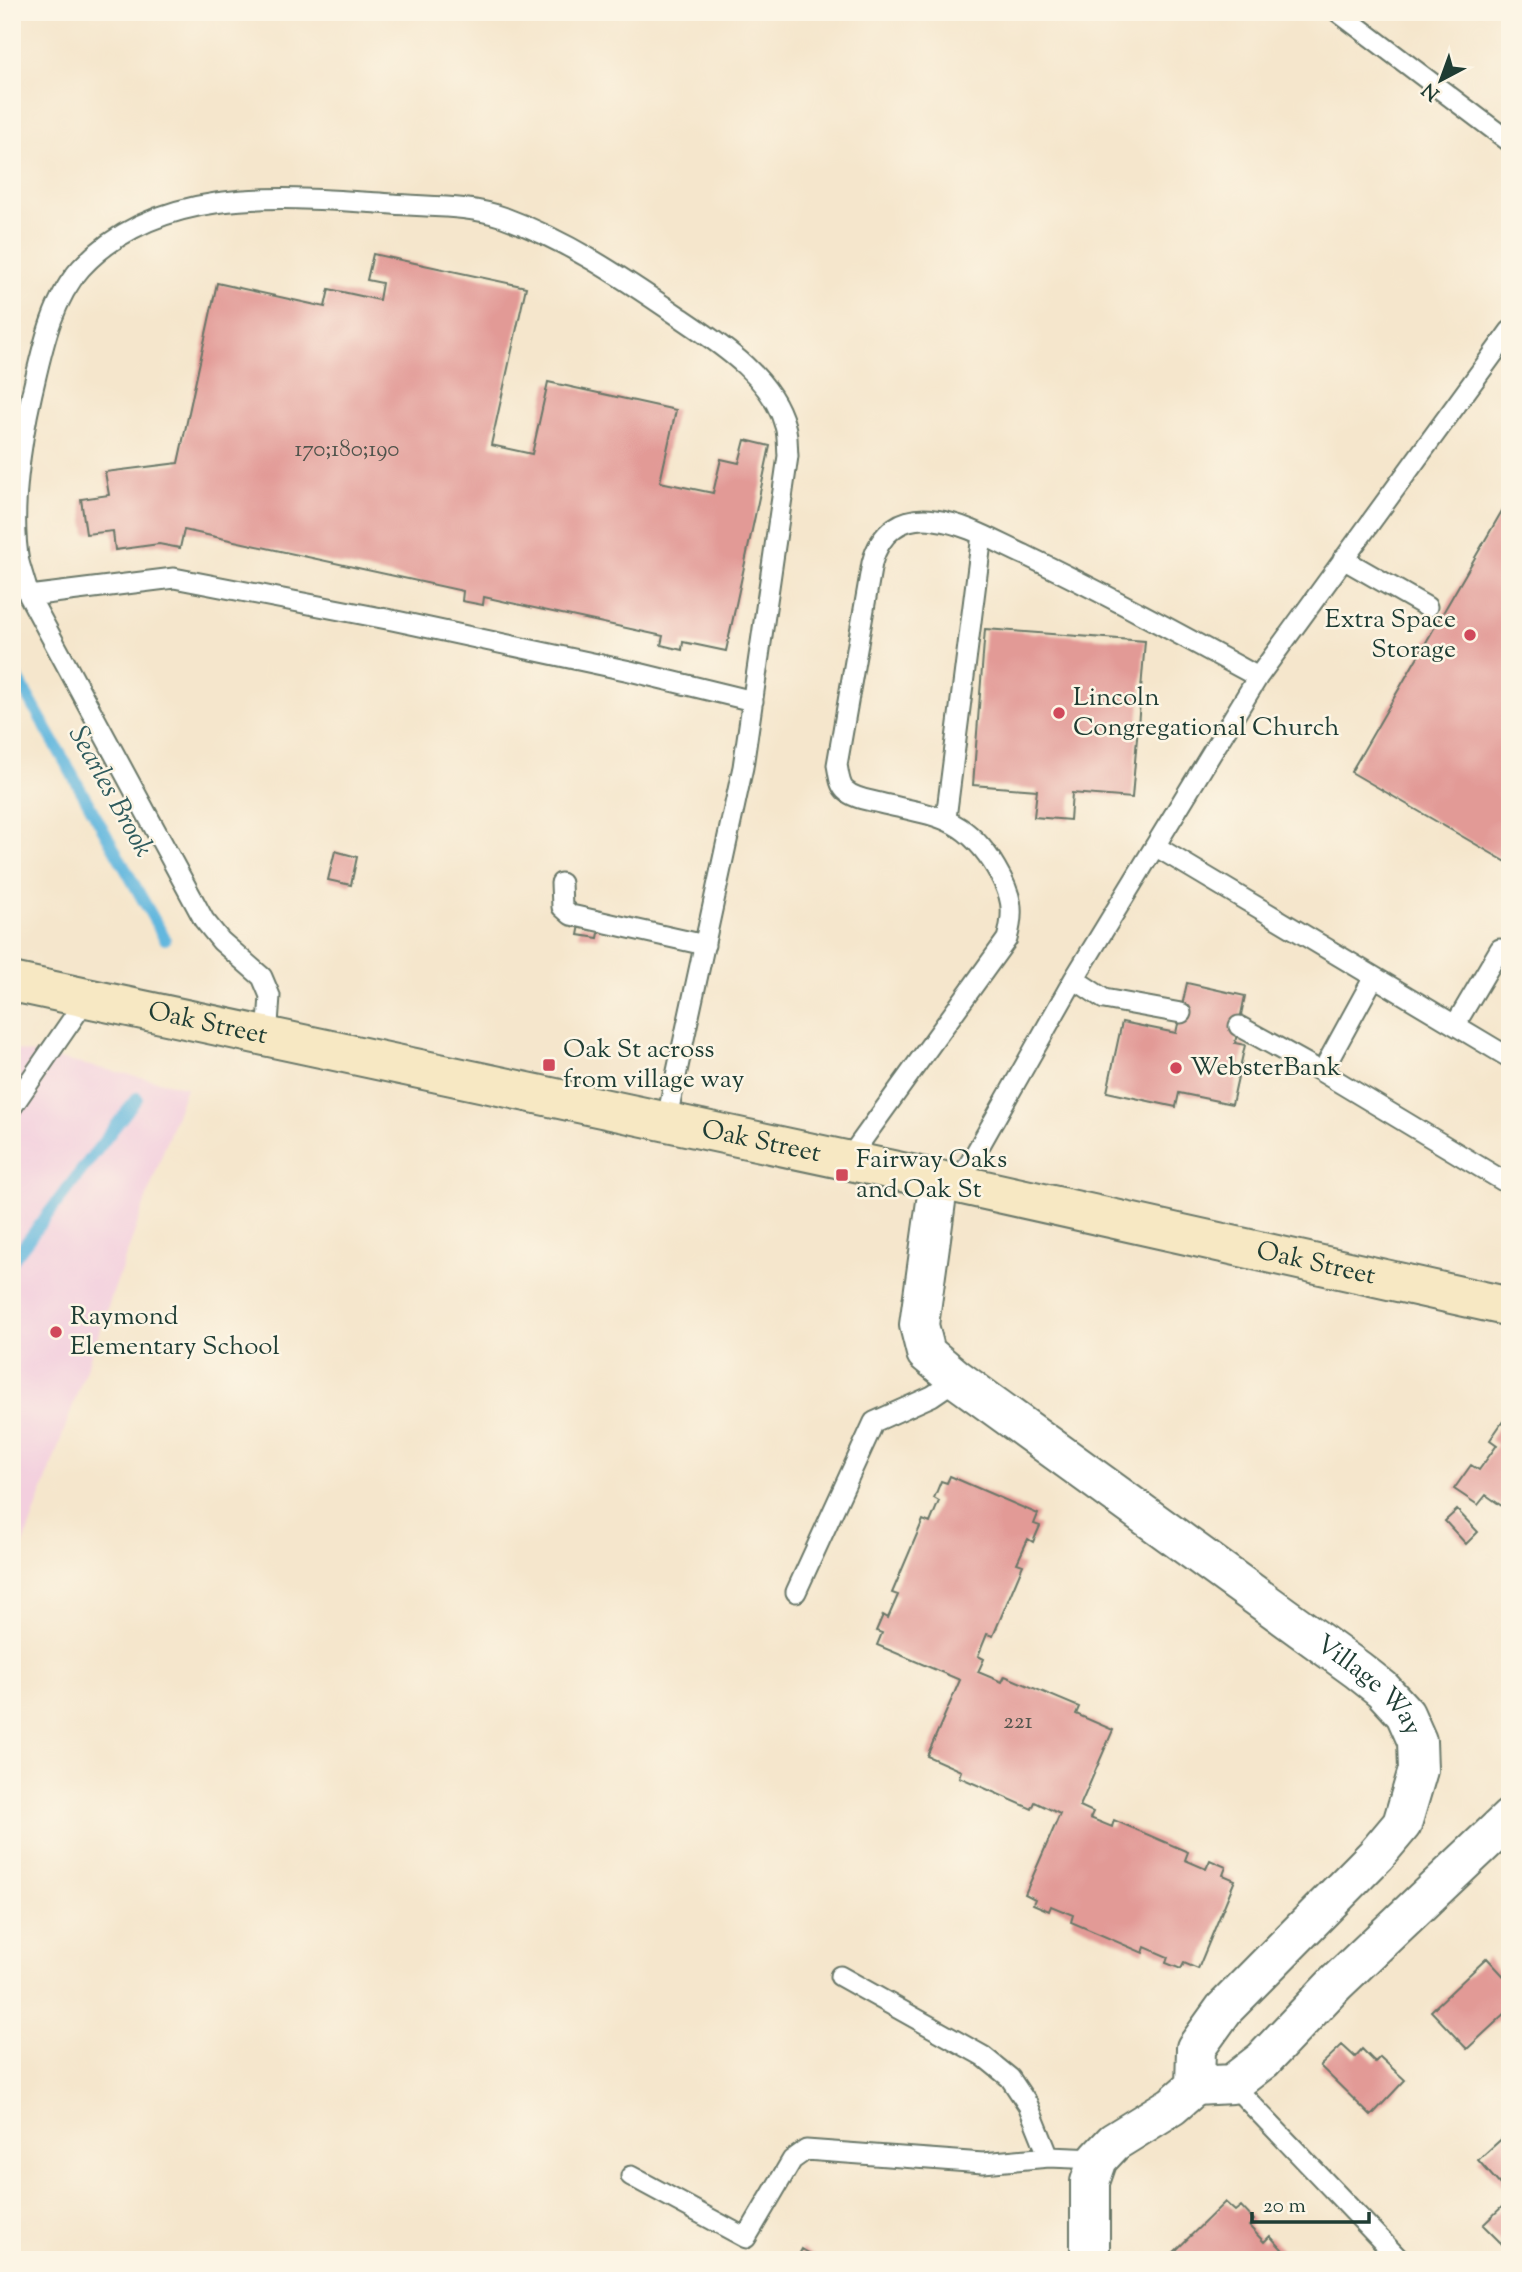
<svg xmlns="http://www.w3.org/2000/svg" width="1522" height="2272" font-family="'Sorts Mill Goudy',serif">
<rect width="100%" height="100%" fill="#fcf5e5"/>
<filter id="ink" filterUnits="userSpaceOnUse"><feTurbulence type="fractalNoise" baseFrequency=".0143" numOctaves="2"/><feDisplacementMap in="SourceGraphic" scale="14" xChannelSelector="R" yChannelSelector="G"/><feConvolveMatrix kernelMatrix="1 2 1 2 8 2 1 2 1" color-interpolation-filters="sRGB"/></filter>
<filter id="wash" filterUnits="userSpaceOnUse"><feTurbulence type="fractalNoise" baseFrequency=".00686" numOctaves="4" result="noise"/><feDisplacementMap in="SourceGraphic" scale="28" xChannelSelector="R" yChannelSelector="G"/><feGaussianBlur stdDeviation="1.57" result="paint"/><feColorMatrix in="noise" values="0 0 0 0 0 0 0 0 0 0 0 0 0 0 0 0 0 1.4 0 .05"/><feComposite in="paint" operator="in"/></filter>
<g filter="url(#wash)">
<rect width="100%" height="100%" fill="#f5e6cc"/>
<path fill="#f3cfde" d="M12,1049L186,1087L12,1577Z"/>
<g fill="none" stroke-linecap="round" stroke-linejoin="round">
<path stroke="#62b7de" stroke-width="12" d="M12,668L165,939
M12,1261L137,1098"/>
</g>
<g id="blocks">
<path fill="#e29a96" d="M373,254L526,287L491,445L532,454L548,382L676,410L660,482L713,493L721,459L739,463L745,440L770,446L726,651L683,642L682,650L661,645L663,636L484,597L483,605L462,601L463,591L184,530L180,548L159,544L115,550L113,531L86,534L81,499L109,495L105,472L178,463L217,283L325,307L329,289L379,300L382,283L367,280Z
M1510,497V864L1351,772Z
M985,629L1145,641L1132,798L1072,793L1070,820L1034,817L1037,790L973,785Z
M335,851L357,857L351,885L328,880Z
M580,925L600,928L598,938L578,935Z
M1187,983L1245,996L1235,1043L1245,1045L1232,1104L1179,1093L1176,1107L1107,1092L1122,1022L1176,1033Z
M1510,1419V1509L1509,1511L1486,1495L1478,1505L1454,1489L1471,1465L1479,1470L1497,1445L1490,1440L1503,1421Z
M950,1476L1038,1514L1034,1524L1040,1526L1033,1542L1028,1539L1017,1563L1023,1565L993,1636L987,1634L978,1656L984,1659L978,1672L1002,1682L1005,1676L1079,1707L1076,1714L1113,1730L1080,1806L1093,1812L1090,1818L1112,1827L1114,1820L1188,1852L1185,1860L1206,1869L1210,1860L1226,1867L1223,1875L1235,1880L1198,1969L1184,1963L1181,1969L1166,1963L1168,1957L1145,1947L1143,1953L1071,1922L1073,1915L1051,1906L1049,1911L1033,1904L1035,1899L1025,1894L1060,1814L1035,1802L1032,1809L959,1777L961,1771L927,1756L960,1680L877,1645L882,1633L876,1631L883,1615L888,1618L898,1595L892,1593L923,1520L930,1523L939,1501L934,1498L941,1481L947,1483Z
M1457,1510L1478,1532L1466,1544L1445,1521Z
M1487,1958L1510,1983V2009L1467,2049L1431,2011Z
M1342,2045L1355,2057L1362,2049L1375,2062L1380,2057L1405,2080L1371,2116L1320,2066Z
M1506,2135L1510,2139V2180L1502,2187L1478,2160Z
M1510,2199V2252L1483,2225Z
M1225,2202L1235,2211L1241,2206L1254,2220L1249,2226L1264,2242L1270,2236L1292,2260H1166Z
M802,2249L821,2260H796Z"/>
</g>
</g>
<g filter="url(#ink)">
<use href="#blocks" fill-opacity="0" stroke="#6a7869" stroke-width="2"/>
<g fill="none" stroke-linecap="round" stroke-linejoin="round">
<g stroke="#6a7869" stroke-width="23">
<path id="service" d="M1338,12L1510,142
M1343,559L1427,607
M29,596L174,578L392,620L630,671L753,701
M946,818L982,535
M1155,846L1510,1058
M561,883L562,907L571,915L705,945
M1374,977L1322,1072L1510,1185
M1074,979L1104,999L1181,1013
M1455,1025L1500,949
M1239,1026L1322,1072
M267,1038L270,996L262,977L221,941L204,920L29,596C26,585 22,573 19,562C10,513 21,441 32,393C42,351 51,301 81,268C160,183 287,197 392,204C428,207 469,205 503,217C568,241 620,276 677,315C717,342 772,376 785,426C788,435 787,446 788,456L743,767L666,1122
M12,1107L87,998
M847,1161L1007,939C1015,910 1012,895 996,868C965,816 935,816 880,803C869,800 854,799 845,790C839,784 839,774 837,765L872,563C880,532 902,515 935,520C967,524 996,542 1025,555C1104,593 1181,635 1258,677
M958,1184L1074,979L1258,677L1510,331
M796,1592L874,1422L932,1396L957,1379
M840,1976L983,2056L1010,2078L1028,2105L1049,2157
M1232,2084L1400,2260
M631,2176L746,2238L792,2160L806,2150L983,2163L1049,2157L1098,2159"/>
</g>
<g stroke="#6a7869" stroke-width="42">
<g id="minor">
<path id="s1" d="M939,1180L919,1325L926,1353L957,1379L1358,1670L1382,1689L1405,1714L1417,1741L1418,1770L1402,1824L1376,1855L1224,2009L1196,2048L1195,2086L1172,2106L1114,2142L1098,2159L1090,2182V2260"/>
<path d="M1195,2086L1232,2084L1263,2060L1336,1983L1510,1818"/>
</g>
</g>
<g stroke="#6a7869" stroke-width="42">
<g id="secondary">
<path id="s2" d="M12,982L958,1184L1510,1307"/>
</g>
</g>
<use href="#service" stroke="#fff" stroke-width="19"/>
<use href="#minor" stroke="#fff" stroke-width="38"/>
<use href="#secondary" stroke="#f7e8c3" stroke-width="38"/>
</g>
</g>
<g fill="#d1495b" stroke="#fcf5e5" stroke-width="2.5">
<circle cx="1470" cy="635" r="7"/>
<circle cx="1059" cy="713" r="7"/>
<rect x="542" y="1058" width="14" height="14" rx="3.5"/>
<circle cx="1176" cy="1068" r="7"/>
<rect x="835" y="1168" width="14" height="14" rx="3.5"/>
<circle cx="56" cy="1332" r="7"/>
</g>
<g text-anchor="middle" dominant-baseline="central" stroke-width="5" stroke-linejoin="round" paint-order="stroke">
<g font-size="23" fill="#50544c">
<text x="347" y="450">170;180;190</text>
<text x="1018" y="1722">221</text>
</g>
<g font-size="26" fill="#1f3d34" stroke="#fcf5e5" text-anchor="start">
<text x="1456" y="620" text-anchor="end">Extra Space<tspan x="1456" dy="30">Storage</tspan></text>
<text x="1073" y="698">Lincoln<tspan x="1073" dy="30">Congregational Church</tspan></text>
<text x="563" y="1050">Oak St across<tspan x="563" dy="30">from village way</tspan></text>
<text x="1190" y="1068">WebsterBank</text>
<text x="856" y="1160">Fairway Oaks<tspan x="856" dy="30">and Oak St</tspan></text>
<text x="70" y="1317">Raymond<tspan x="70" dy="30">Elementary School</tspan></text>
</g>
<g font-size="26" fill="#1f3d34" stroke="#fcf5e5">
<text stroke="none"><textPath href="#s2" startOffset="200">Oak Street</textPath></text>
<text stroke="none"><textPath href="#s2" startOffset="766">Oak Street</textPath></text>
<text stroke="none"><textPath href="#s2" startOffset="1334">Oak Street</textPath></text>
<text stroke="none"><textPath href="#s1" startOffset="730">Village Way</textPath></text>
</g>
<g font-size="28" font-style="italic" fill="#305c5e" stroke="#fcf5e5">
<text transform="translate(110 792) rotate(61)">Searles Brook</text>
</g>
</g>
<rect width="1522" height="2272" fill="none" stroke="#fcf5e5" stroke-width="42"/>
<g transform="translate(1441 80) rotate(221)" stroke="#fcf5e5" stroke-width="5" paint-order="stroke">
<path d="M0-5L12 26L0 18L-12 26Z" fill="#1f3d34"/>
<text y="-10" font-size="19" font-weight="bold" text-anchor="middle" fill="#1f3d34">N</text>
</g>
<path d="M1252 2212v10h117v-10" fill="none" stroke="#1f3d34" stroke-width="3.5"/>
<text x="1263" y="2212" font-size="21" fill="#1f3d34" stroke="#fcf5e5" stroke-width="5" paint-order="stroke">20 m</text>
</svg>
